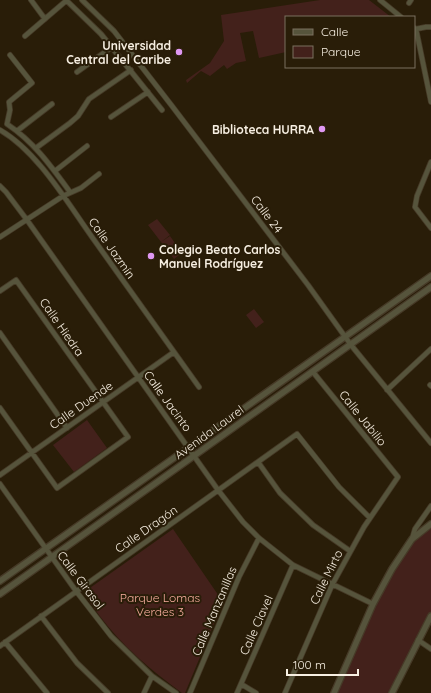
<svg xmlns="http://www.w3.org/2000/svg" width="431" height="693" font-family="Quicksand,sans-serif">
<rect width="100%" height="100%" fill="#291d08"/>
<path fill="#43211b" d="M320,0H369L391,17H286V52L259,58L253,31L240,33L246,61L236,63L227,69L224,65L210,76L201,71L187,83L186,80L210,63L224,41L221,15Z
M157,219L170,235L161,242L148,225Z
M170,236L182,253L174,259L161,242Z
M254,309L264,322L256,328L246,315Z
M87,420L107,448L74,472L53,445Z
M431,522V616L392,693H334L373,604L412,539Z
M173,529L223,602L185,693H182C151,670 122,646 99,615C95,609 89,602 85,595L87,590Z"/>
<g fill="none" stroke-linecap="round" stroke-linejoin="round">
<g stroke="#463a27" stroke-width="6">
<path id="minor" d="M31,0L45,19
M66,0L101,34L162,110
M82,0L114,31L172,106L308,285L351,345L431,443
M380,0L401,17
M409,3L411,0
M414,28L416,29L426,27H431
M416,29L431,102
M25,36L67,0
M10,55L32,83L9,102L10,110L7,124C34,142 51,166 70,192
M77,72L112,47
M111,117L148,92
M0,130C37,151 67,202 92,237C128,287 163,337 199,387
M17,131L52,104
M36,148L70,123L78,116L89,99L131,70
M431,162L417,196L415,207L431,228
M55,171L87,146
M0,186L6,192L27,220L218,490L243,522L259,538L293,565L373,604
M0,237L63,196L81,188L99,174
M0,291L16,280L128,437L57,488L0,408
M0,333L67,428
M430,385L431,386
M387,390L431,349
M258,462L280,493L313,525L350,551
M0,475L174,352
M0,484L76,591L111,636L152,676L176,693
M412,539L415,529L431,506
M41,616L77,663L108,693
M418,640L431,649
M5,642L47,693
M0,646L297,434L339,487L370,518
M241,684L256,693
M144,693L152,676
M190,693L239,577L259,538
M237,693L293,565
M285,693L332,585L364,527L398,477L313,372"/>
</g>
<g stroke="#463a27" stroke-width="8">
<path id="tertiary" d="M0,581L431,276
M0,594L431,287
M334,693L373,604L392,569L412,539L431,524
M392,693L431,616"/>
</g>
<use href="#minor" stroke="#56543c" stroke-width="4.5"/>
<use href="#tertiary" stroke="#56543c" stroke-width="5.5"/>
</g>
<g fill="#df98f2" stroke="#291d08" stroke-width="1.5">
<circle cx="179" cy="52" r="4"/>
<circle cx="322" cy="129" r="4"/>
<circle cx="151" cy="256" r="4"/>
</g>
<g text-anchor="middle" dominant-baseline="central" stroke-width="4" stroke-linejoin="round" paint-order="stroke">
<g font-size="12" font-weight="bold" fill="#f7efe2" stroke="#291d08" text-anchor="end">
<text x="171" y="45">Universidad<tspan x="171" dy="14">Central del Caribe</tspan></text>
<text x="314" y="129">Biblioteca HURRA</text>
<text x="159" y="249" text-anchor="start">Colegio Beato Carlos<tspan x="159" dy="14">Manuel Rodríguez</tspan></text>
</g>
<g font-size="12" fill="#f7efe2" stroke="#291d08">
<text transform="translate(267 214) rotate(53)">Calle 24</text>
<text transform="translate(112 248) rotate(55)">Calle Jazmín</text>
<text transform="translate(62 327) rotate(55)">Calle Hiedra</text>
<text transform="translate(168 401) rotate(54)">Calle Jacinto</text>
<text transform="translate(81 405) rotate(-35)">Calle Duende</text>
<text transform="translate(363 418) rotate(51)">Calle Jabilio</text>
<text transform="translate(209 432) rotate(-36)">Avenida Laurel</text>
<text transform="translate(146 529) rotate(-35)">Calle Dragón</text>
<text transform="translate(326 577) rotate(-64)">Calle Mirto</text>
<text transform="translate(81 580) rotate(53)">Calle Girasol</text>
<text transform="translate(214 611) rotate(-67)">Calle Manzanillas</text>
<text transform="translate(256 625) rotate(-66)">Calle Clavel</text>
</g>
<g font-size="12" fill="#f8ae9f" stroke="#291d08">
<text x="160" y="597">Parque Lomas<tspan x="160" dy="14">Verdes 3</tspan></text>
</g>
</g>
<rect x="285" y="16" width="130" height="52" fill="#291d08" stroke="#7b715f"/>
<rect x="293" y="29" width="20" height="6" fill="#56543c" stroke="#7b715f"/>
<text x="321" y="36" font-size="12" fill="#f7efe2">Calle</text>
<rect x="293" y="46" width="20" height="12" fill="#43211b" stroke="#7b715f"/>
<text x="321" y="56" font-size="12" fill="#f7efe2">Parque</text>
<path d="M287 669v6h71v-6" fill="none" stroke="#f7efe2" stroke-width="2"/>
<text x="293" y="669" font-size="12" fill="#f7efe2" stroke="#291d08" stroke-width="3" paint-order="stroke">100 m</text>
</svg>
